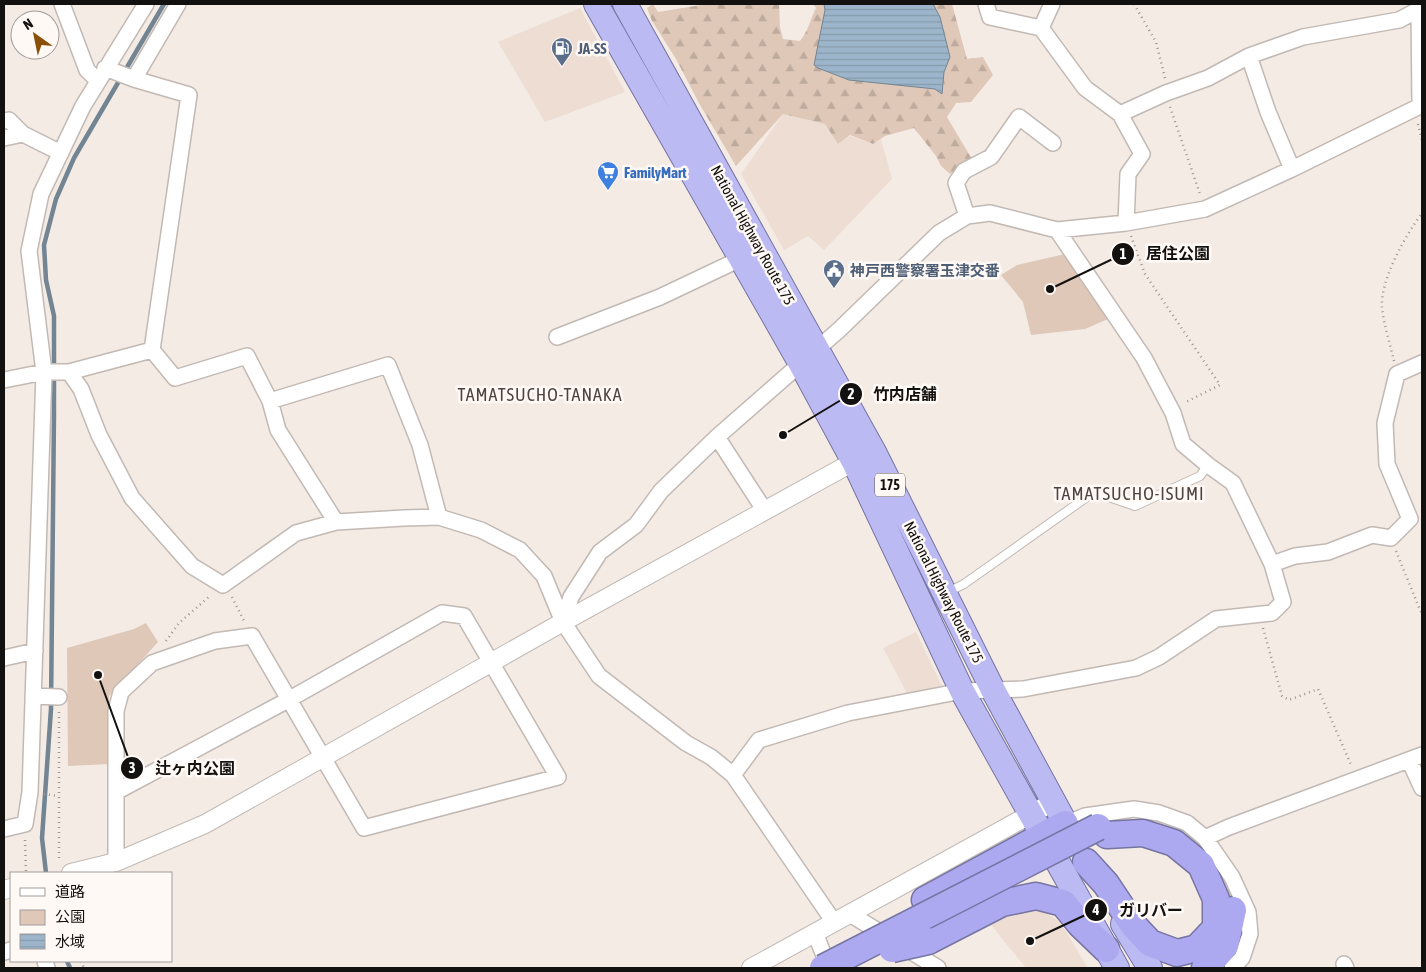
<svg xmlns="http://www.w3.org/2000/svg" width="1426" height="972" font-family="'Asap Condensed','Noto Sans JP',sans-serif">
<defs>
<pattern id="forest-firs" width="22" height="20" patternUnits="userSpaceOnUse" patternTransform="scale(1.25)"><rect width="22" height="20" fill="#dfc8b8"/><path d="M5 1l3.5 6h-7zM16 11l3.5 6h-7z" fill="#beab9d"/></pattern>
<pattern id="water-rules" width="6" height="5" patternUnits="userSpaceOnUse" patternTransform="scale(1.25)"><rect width="6" height="5" fill="#9cb5ca"/><path d="M0 2.5h6" fill="none" stroke="#869bac"/></pattern>
</defs>
<rect width="100%" height="100%" fill="#f4ebe5"/>
<path fill="#edddd3" d="M580,8L625,92L545,122L498,42Z
M783,114L825,124L838,143L850,136L873,144L881,139L892,179L824,250L808,236L784,250L741,174Z
M916,632L944,690L908,695L883,648Z
M1033,910L1046,913L1060,922L1088,968H1026L991,925L1014,914Z"/>
<path fill="url(#forest-firs)" d="M653,4L658,12L707,4H779L780,27L783,39L800,41C810,28 809,22 816,8L813,4H952L967,59L983,57L993,75L971,102L956,103L947,117L973,161L950,174L941,166L936,156L914,128L885,136L873,144L850,135L838,144L825,124L783,114L736,166L700,105L676,59L652,21L647,8Z"/>
<path fill="#dfc8b8" d="M1065,254L1108,319L1085,329L1031,335L1023,302L1001,275L1017,265Z
M146,623L158,642L109,696V764L68,766L67,648L134,629Z"/>
<path fill="url(#water-rules)" stroke="#738492" d="M824,4H933L940,17L950,57L944,72L942,94L935,89L849,80L818,68L814,65L825,10Z"/>
<g fill="none" stroke-linecap="round" stroke-linejoin="round">
<path stroke="#738492" stroke-width="4.5" d="M46,873L42,838L51,709L54,413V316L46,280L44,245L56,199L74,158L164,4
M67,961L70,968"/>
<g stroke="#c2b9b4" stroke-width="10">
<path id="service" d="M948,592L964,584L1094,492L1135,506L1200,476L1208,465"/>
</g>
<g stroke="#c2b9b4" stroke-width="18">
<path id="minor" d="M62,4L87,70L98,81
M986,4L990,17L1041,28L1052,4
M1419,10L1420,105
M1041,28L1085,88L1120,114L1142,154L1128,174L1126,223
M1249,56L1268,112L1292,169
M105,68L134,79
M1120,114L1166,93L1208,78L1249,56L1303,37L1399,20L1422,8
M4,121L9,120L23,134
M4,138L23,134L61,153
M967,216L956,183L964,171L991,157L1019,117L1053,143
M557,337L660,297L740,259
M152,350L175,378L247,356L270,401L278,430L336,522
M69,372L81,389L99,435L132,498L192,566L223,585L296,533L336,522L404,518L439,517L481,530L520,550L544,576L563,622L599,676L686,743L711,757L733,775L834,922
M4,380L44,372H69L152,350L189,95L134,79L178,4
M270,401L388,365L420,445L439,517
M717,437L765,511
M1272,564L1295,556L1328,552L1372,535L1391,538L1410,519L1387,464L1385,423L1397,374L1422,363
M563,622L571,597L600,552L636,525L661,491L717,437L840,329L939,233L967,216L990,213L1057,230L1126,223L1205,209L1292,169L1422,105
M4,658L35,651
M33,696L59,697
M1409,760L1422,788
M733,775L759,740L848,713L962,691L1023,689L1136,668L1159,657L1216,619L1272,613L1283,602L1272,564L1233,483L1208,465L1183,444L1173,413L1144,358L1057,230
M116,792L288,700L442,613L464,616L558,777L364,828L252,636L215,641L152,663L121,692L116,711V862
M1065,824L1085,816L1134,809L1159,813L1187,823L1205,838L1232,877L1248,912L1250,934L1242,958L1232,968
M4,829L25,824L30,792L44,372L29,251L41,194L83,106L146,4
M1205,838L1229,827L1422,755
M850,914L938,968
M815,933L829,968
M4,952L11,950
M45,961L47,968
M1344,964L1346,968"/>
</g>
<g stroke="#c2b9b4" stroke-width="20">
<path id="tertiary" d="M71,873L116,862L205,824L563,622L864,456
M4,890L11,888
M751,968L1053,802"/>
</g>
<g stroke="#7674a1" stroke-width="26">
<path id="trunk" d="M596,4L801,364L854,462L962,691L1117,968
M625,4L874,452L993,690L1075,841
M1123,924L1150,968"/>
</g>
<g stroke="#7674a1" stroke-width="29">
<path id="motorway" d="M1086,862L1106,884L1134,926L1150,943L1177,953L1197,948L1216,928V899L1201,865L1174,843L1143,833L1107,835
M925,900L1065,824
M928,941L1002,903L1036,896L1063,903L1080,924L1106,949
M1205,968L1225,946L1233,910"/>
</g>
<path stroke="#9c9691" stroke-width="2.5" stroke-dasharray="1 4" stroke-linecap="butt" d="M1134,4L1156,42L1165,78
M1170,107L1200,194
M1418,124L1422,141
M1131,236L1145,274L1220,385L1184,403
M1394,361C1390,344 1384,325 1382,308C1380,279 1406,235 1422,213
M1396,551L1422,615
M232,597L245,623
M1263,628L1282,696L1289,700L1318,689L1352,767
M166,641L179,623L211,595
M59,712V862
M44,794L58,796
M25,840L26,873
M81,961L84,968"/>
<use href="#service" stroke="#fff" stroke-width="8"/>
<use href="#minor" stroke="#fff" stroke-width="15"/>
<use href="#tertiary" stroke="#fff" stroke-width="18"/>
<use href="#trunk" stroke="#bcbaf3" stroke-width="24"/>
<use href="#motorway" stroke="#aca9f0" stroke-width="26"/>
<g stroke="#7674a1" stroke-width="29" stroke-linecap="butt">
<path id="motorway-bridge" d="M892,949L928,941
M823,968L1098,827"/>
</g>
<use href="#motorway-bridge" stroke="#aca9f0" stroke-width="26"/>
</g>
<defs>
<g id="fuel-pin" transform="scale(1.125)"><path d="M0 17L-7.5 6A9.5 9.5 0 1 1 7.5 6Z" fill="#5c6f8a" stroke="#fff9f6"/><path d="M-5.5-6h7V0h2V4h1.3V-2.5L3-4.5l.8-.8L6-3V5H2.5V1h-1V6h-7ZM-4.2-4.7v3.2H.2V-4.7Z" fill="#fff"/></g>
<g id="supermarket-pin" transform="scale(1.125)"><path d="M0 17L-7.5 6A9.5 9.5 0 1 1 7.5 6Z" fill="#3f7fe0" stroke="#fff9f6"/><path d="M-6-5.5h2.5l.6 2H6L4.5 2H-2.5L-4.4-4H-6ZM-1.5 3.2a1.3 1.3 0 1 0 .1 0ZM3 3.2a1.3 1.3 0 1 0 .1 0Z" fill="#fff"/></g>
<g id="civic-pin" transform="scale(1.125)"><path d="M0 17L-7.5 6A9.5 9.5 0 1 1 7.5 6Z" fill="#5c6f8a" stroke="#fff9f6"/><path d="M-.6-6.5H3V-4.5H.6V-3L4-1V1h2V6H-6V1h2V-1L-.6-3ZM-1.2 2.5V6h2.4V2.5Z" fill="#fff"/></g>
</defs>
<g fill-rule="evenodd">
<use href="#fuel-pin" x="562" y="48"/>
<use href="#supermarket-pin" x="608" y="172"/>
<use href="#civic-pin" x="834" y="270"/>
</g>
<g text-anchor="middle" dominant-baseline="central" stroke-width="5" stroke-linejoin="round" paint-order="stroke">
<rect fill="#fff9f6" stroke="#5a5754" stroke-width="1" x="875" y="473.5" width="30" height="23" rx="4"/>
<g font-size="14" font-weight="bold" fill="#13110f">
<text x="890" y="485">175</text>
</g>
<g font-size="15" font-weight="bold" fill="#4e5e75" stroke="#fff9f6" text-anchor="start">
<text x="578" y="48">JA-SS</text>
<text x="850" y="270">神戸西警察署玉津交番</text>
</g>
<g font-size="15" font-weight="bold" fill="#366cbe" stroke="#fff9f6" text-anchor="start">
<text x="624" y="172">FamilyMart</text>
</g>
<g font-size="15" fill="#13110f" stroke="#fff9f6">
<text transform="translate(753 235) rotate(61)">National Highway Route 175</text>
<text transform="translate(944 592) rotate(63)">National Highway Route 175</text>
</g>
<g font-size="18" letter-spacing="1" fill="#4c4440" stroke="#fff9f6">
<text x="540" y="394">TAMATSUCHO-TANAKA</text>
<text x="1129" y="493">TAMATSUCHO-ISUMI</text>
</g>
</g>
<path fill="none" stroke="#13110f" stroke-width="2" d="M1050 289L1123 254M783 435L851 394M98 675L132 768M1030 941L1096 910"/>
<g fill="#13110f" stroke="#fff9f6" stroke-width="2">
<circle cx="1050" cy="289" r="5"/>
<circle cx="783" cy="435" r="5"/>
<circle cx="98" cy="675" r="5"/>
<circle cx="1030" cy="941" r="5"/>
<circle cx="1123" cy="254" r="12"/>
<circle cx="851" cy="394" r="12"/>
<circle cx="132" cy="768" r="12"/>
<circle cx="1096" cy="910" r="12"/>
</g>
<g font-size="15" text-anchor="middle" font-weight="bold" fill="#fff">
<text x="1123" y="259">1</text>
<text x="851" y="399">2</text>
<text x="132" y="773">3</text>
<text x="1096" y="915">4</text>
</g>
<g font-size="16" text-anchor="middle" font-weight="bold" fill="#13110f" stroke="#fff9f6" stroke-width="5" stroke-linejoin="round" paint-order="stroke">
<text x="1178" y="259">居住公園</text>
<text x="905" y="400">竹内店舗</text>
<text x="195" y="774">辻ヶ内公園</text>
<text x="1151" y="916">ガリバー</text>
</g>
<rect width="1426" height="972" fill="none" stroke="#13110f" stroke-width="10"/>
<rect x="10" y="872" width="162" height="90" fill="#fff9f6" stroke="#a19c9a"/>
<rect x="20" y="888" width="25" height="8" fill="#ffffff" stroke="#a19c9a"/>
<text x="55" y="897" font-size="15" fill="#13110f">道路</text>
<rect x="20" y="910" width="25" height="15" fill="#dfc8b8" stroke="#a19c9a"/>
<text x="55" y="922" font-size="15" fill="#13110f">公園</text>
<rect x="20" y="934" width="25" height="15" fill="url(#water-rules)" stroke="#a19c9a"/>
<text x="55" y="947" font-size="15" fill="#13110f">水域</text>
<g transform="translate(35 35) rotate(327)"><circle r="24" fill="#fff9f6" stroke="#a19c9a"/>
<path d="M0-4L9 19L0 12L-9 19Z" fill="#8a5008"/>
<text y="-8" font-size="14" font-weight="bold" text-anchor="middle" fill="#13110f">N</text>
</g>
</svg>
